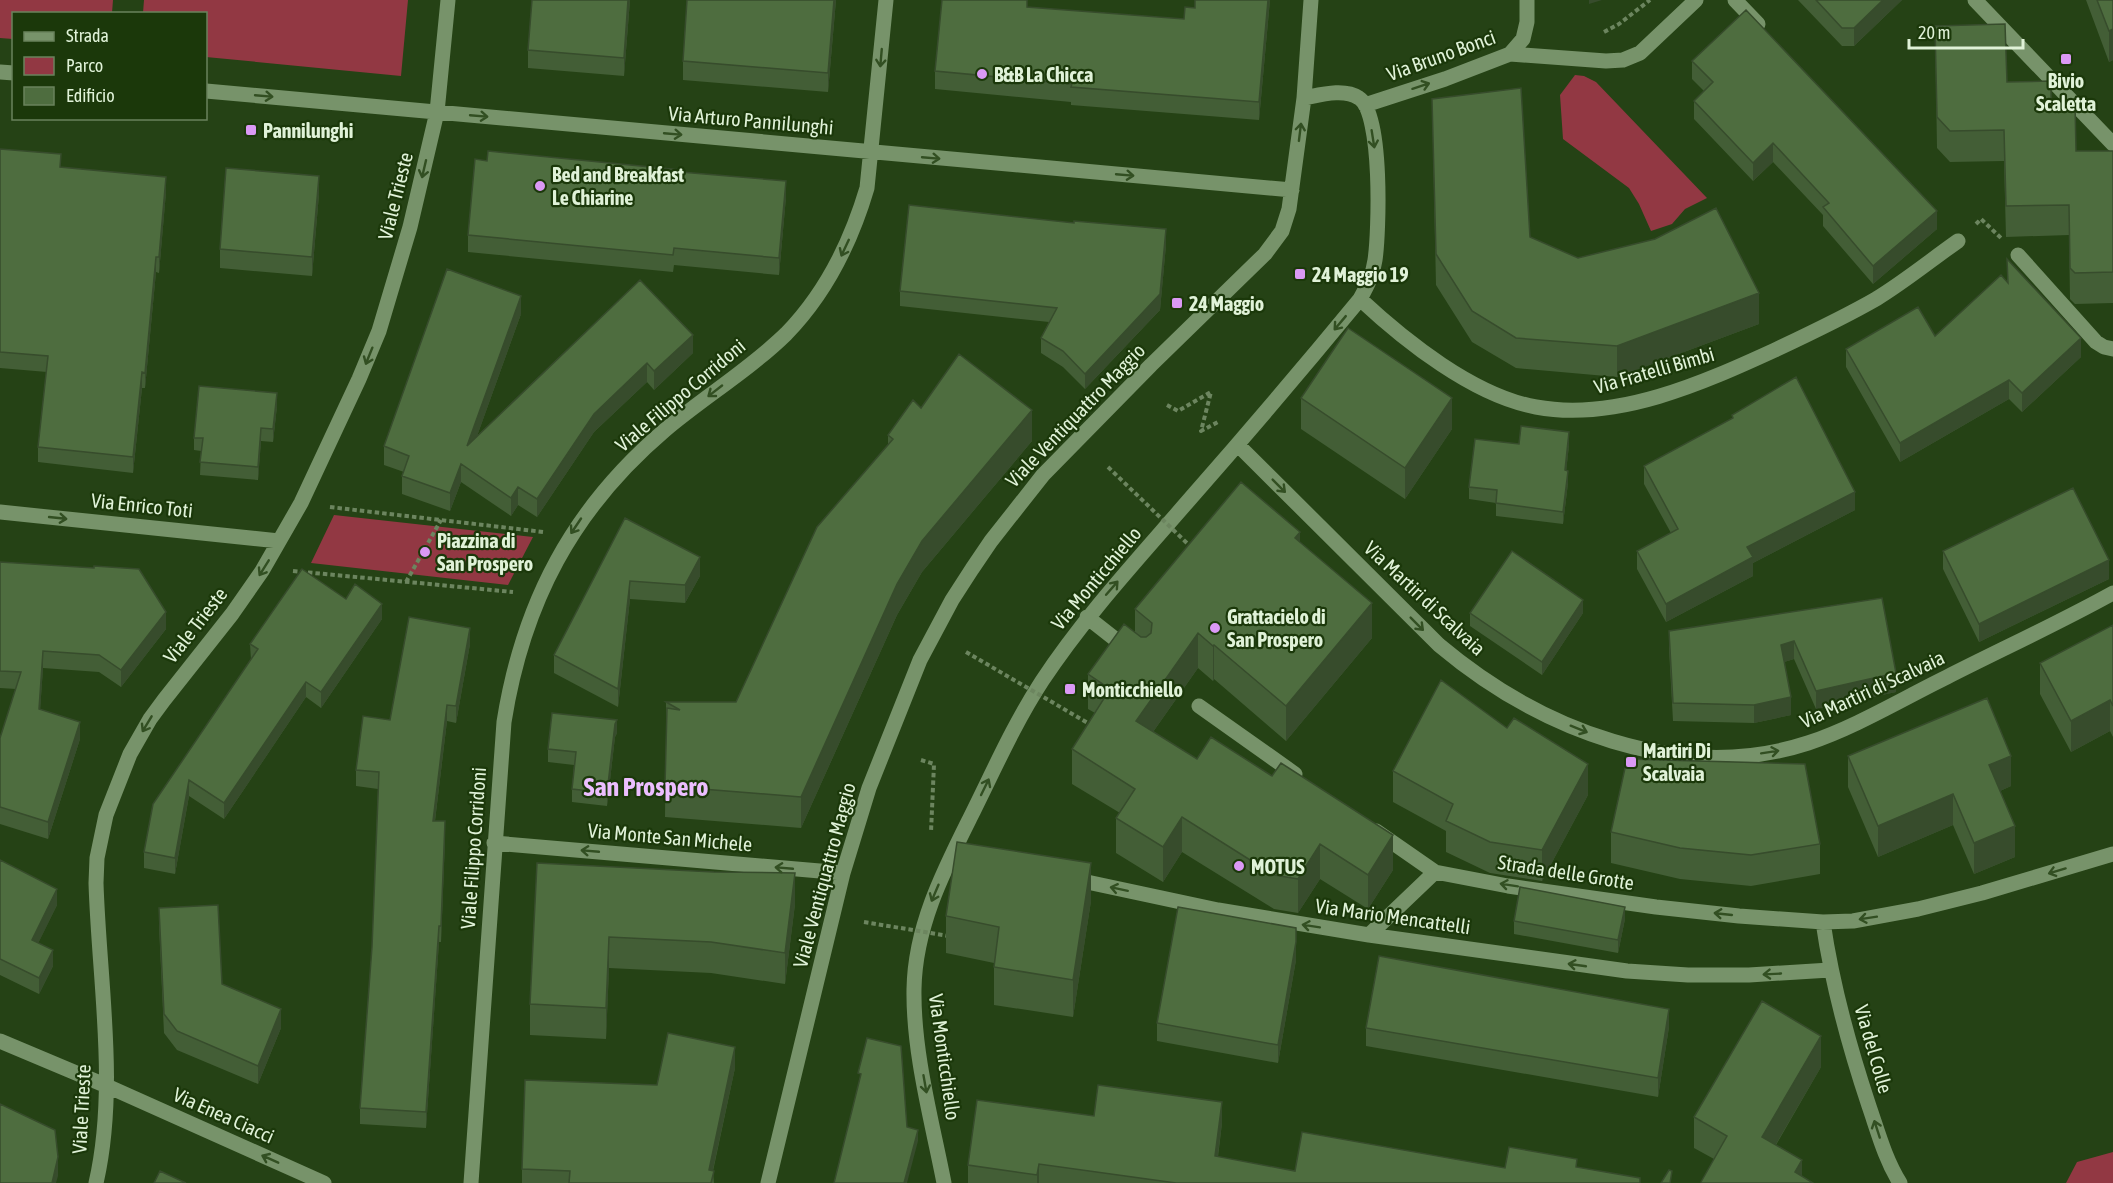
<svg xmlns="http://www.w3.org/2000/svg" width="2113" height="1183" font-family="'Asap Condensed',sans-serif">
<rect width="100%" height="100%" fill="#254215"/>
<path fill="#923843" d="M0,0H113L112,13L14,14L13,39L0,38Z
M144,0H408L401,76L206,57V14L143,13Z
M1575,75L1584,76L1596,82L1707,198L1685,209L1672,224L1651,231L1639,204L1629,188L1563,139L1560,95Z
M334,515L533,537L508,585L311,563Z
M2113,1152V1183H2066L2077,1162Z"/>
<g fill="none" stroke-linecap="round" stroke-linejoin="round">
<path stroke="#6c855f" stroke-width="4" stroke-dasharray="4.5 3" stroke-linecap="butt" d="M1604,32L1619,24L1650,0
M1976,224L1981,219L2001,238
M1167,405L1178,411L1211,392L1201,431L1218,422
M330,507L543,532
M293,571L513,592
M406,582L441,520
M921,760L934,764L931,832"/>
<path stroke="#77936a" stroke-width="15" d="M1735,0L1758,24
M1975,0L2113,144
M1510,54L1606,61L1623,60L1640,53L1696,0
M0,72L14,73
M206,91L1292,190
M1365,105L1445,79L1510,54L1523,39L1527,22V0
M2018,255L2096,342L2104,347L2113,349
M1360,299C1405,341 1474,396 1536,407C1616,422 1703,383 1775,350C1809,334 1843,318 1876,299C1904,282 1931,260 1958,241
M1238,445L1439,645C1539,729 1679,785 1808,743C1856,727 1902,699 1947,677C2002,649 2059,623 2113,593
M0,512L279,541
M1087,617L1129,650
M1199,706L1295,774
M1376,831L1435,872L1508,886L1656,907L1739,916L1823,922L1853,921L1918,909L1982,893L2113,854
M494,843L843,873
M1073,879L1218,910L1369,935L1627,971L1688,975H1749L1830,970
M1823,922C1832,984 1849,1046 1869,1106C1878,1132 1885,1159 1900,1183
M1369,935L1435,872
M0,1041L107,1086L324,1183
M96,1183C118,1087 99,981 96,883L97,858L106,815L130,754L150,719L164,700L232,614L262,571L301,503L359,379L379,331L410,227L437,112L448,0
M471,1183L504,722C523,603 572,509 665,430C704,397 749,370 786,334C826,293 851,242 867,188L886,0
M768,1183L843,873L869,788L920,660L952,600L972,569L991,541L1043,475L1151,365L1265,254L1282,231L1289,209L1304,98L1311,0
M944,1183C932,1121 913,1053 914,989C915,927 943,872 970,818C993,772 1014,724 1042,681C1085,616 1138,559 1189,500C1247,434 1304,367 1360,299C1367,286 1373,275 1375,260C1379,233 1383,113 1359,98C1344,88 1320,95 1304,98"/>
<path stroke="#6c855f" stroke-width="4" stroke-dasharray="4.5 3" stroke-linecap="butt" d="M1108,467L1191,547
M966,652L1093,726
M864,922L949,936"/>
</g>
<path fill="#435e36" d="M532,0H630L624,76L528,68V50Z
M687,0H836L828,92L683,80V61Z
M1195,0H1270L1259,120L1071,105V102L935,89V71L1027,7L1184,19L1195,8Z
M1798,0H1902L1854,46H1842Z
M2086,0H2113V60L2109,62Z
M1935,26L2007,82L2051,104L2076,151H2113V303L2075,304L2070,299L2069,235L2006,237L2004,161L1950,162L1937,148Z
M1692,61L1937,229L1873,284L1823,226V215L1773,162L1753,181L1694,119V101L1704,91L1692,79Z
M1432,99L1530,237L1578,258L1759,324L1617,377L1516,368L1472,342L1436,285Z
M0,149L61,168L166,192L159,273L156,272L145,388H142L133,473L38,462V447L47,372L0,368Z
M487,161L681,172L786,197L779,275L674,265L673,272L468,252V235Z
M319,194L312,276L220,268V249Z
M1166,245L1160,310L1085,389L1063,367L1041,353V338L1049,322L900,306V291Z
M2007,259L2081,357L2022,412L2009,399L1900,462L1846,367V349L1935,336L2007,282Z
M640,280L693,353L654,390L647,382L594,432L537,517L518,505L511,516L461,482L450,511L402,494V476L404,472L384,465V446L521,314L477,436Z
M1301,398L1452,429L1405,499L1301,429Z
M277,406L273,442L261,441L258,480L200,475L201,451L194,450V438Z
M921,408L1032,441L922,572L897,615L801,828L665,817L666,733V702H736L888,445V435Z
M1732,415L1855,510L1753,563V576L1666,622L1637,569V551L1671,533L1644,484V466L1732,419Z
M1519,444L1569,445L1566,471L1568,483L1563,524L1496,516V503L1469,499V487Z
M625,518L700,576L685,603L630,599L618,707L554,673V655Z
M1300,543L1372,638L1286,741L1214,679L1213,681L1198,668L1153,732L1197,759L1393,870L1368,909L1320,879L1298,913L1274,909L1182,852L1163,882L1116,853V818L1120,813L1072,784V749L1095,713L1088,709V674L1135,633V609Z
M1943,551L2109,579L1979,642L1943,569Z
M0,562L166,629L121,687L99,672L43,668L40,710L80,739L48,839L0,824V738L16,689L0,688Z
M1882,598L1896,692L1816,709L1794,659L1784,662L1791,715L1754,723L1673,721L1669,649V631Z
M346,599L382,619L321,708L306,697L224,819L189,796L175,874L144,868V852L251,660L250,644Z
M1470,613H1583L1542,675L1470,626Z
M2113,625V737L2110,731L2071,752L2040,694V663Z
M470,644L456,723L447,721L435,821L445,838L441,942H439L426,1128L360,1124V1108L372,947L378,789L356,786V770L390,720Z
M617,733L615,737L607,806L572,802V789L574,765L548,762V749Z
M1848,756L2011,786L2000,791L2015,857L1974,874L1953,825L1878,857L1848,787Z
M1393,771L1588,795L1542,881L1490,873L1446,852V831L1393,802Z
M1611,832L1820,844V874L1751,886L1680,879L1611,863Z
M0,860L57,905L38,943L53,966L39,994L0,975Z
M537,863L795,904L785,984L711,973L609,968L606,1039L530,1035V1004Z
M1091,901L1073,1017L994,1005V963L946,953V916Z
M159,908L222,984L281,1028L258,1084L177,1050L164,1033L159,926Z
M1625,919L1618,953L1514,934V921Z
M1296,960L1278,1063L1157,1041V1023Z
M1669,1027L1658,1097L1366,1046V1028Z
M1821,1067L1776,1145L1802,1176L1813,1183H1701L1714,1159L1694,1148V1117Z
M735,1068L713,1171L714,1183H522V1169L657,1085Z
M1094,1116L1222,1123L1218,1157L1295,1171L1577,1167L1640,1183H968V1165Z"/>
<path fill="#374c2c" d="M628,0H630L624,76V58Z
M834,0H836L828,92V73Z
M1268,0H1270L1259,120V102Z
M1589,0H1602L1589,4Z
M1883,0H1902L1854,46V28Z
M2113,29V60L2109,62V31Z
M1773,143V162L1753,181V163Z
M319,176V194L312,276V257Z
M166,177V192L159,273V257Z
M786,181V197L779,275V258Z
M1937,211V229L1873,284V266Z
M1166,229V245L1160,310L1085,389V374Z
M156,257V272L145,388V373Z
M1759,293V324L1617,377V346Z
M521,296V314L467,464V446Z
M693,335V353L654,390V371Z
M2081,338V357L2022,412V393Z
M647,363V382L594,432L537,517V499L594,414Z
M142,372V388L133,473V457Z
M2009,380V399L1900,462V443Z
M277,393V406L273,442V429Z
M1452,398V429L1405,499V468Z
M1032,410V441L922,572L897,615L801,828V797L897,584L922,541Z
M261,428V441L258,480V467Z
M1569,432V445L1565,483V470Z
M461,464V482L450,511V493Z
M1568,471V483L1563,524V512Z
M518,487V505L511,516V498Z
M1855,492V510L1753,563V576L1666,622V604L1747,547Z
M1300,532V567L1295,538Z
M700,557V576L685,603V585Z
M2109,560V579L1979,642V624Z
M630,581V599L618,707V689Z
M1583,600V613L1542,675V662Z
M1372,603V638L1286,741V706Z
M382,604V619L321,708V692Z
M166,612V629L121,687V670Z
M470,628V644L456,723V706Z
M1198,633V668L1136,756V721Z
M1794,641V659L1781,663V645Z
M1214,645V679L1213,681V646Z
M43,651V668L39,726V709Z
M1896,673V692L1816,709V691Z
M306,682V697L224,819V803Z
M1791,697V715L1754,723V705Z
M2110,700V731L2071,752V721Z
M447,705V721L433,837V821Z
M617,720V733L615,737L607,806V793L615,724Z
M80,722V739L48,839V822Z
M2011,756V786L1989,796V765Z
M1588,764V795L1542,881V850Z
M189,780V796L175,874V858Z
M1953,794V825L1878,857V826Z
M1182,817V852L1163,882V847Z
M445,821V838L441,942V926Z
M2015,826V857L1974,874V843Z
M1393,835V870L1368,909V875Z
M1320,844V879L1298,913V879Z
M1091,863V901L1073,1017V980Z
M795,873V904L785,984V953Z
M57,889V905L32,956V940Z
M1625,907V919L1618,953V940Z
M439,926V942L426,1128V1112Z
M609,937V968L606,1039V1008Z
M1296,942V960L1278,1063V1045Z
M53,950V966L39,994V978Z
M281,1009V1028L258,1084V1066Z
M1669,1009V1027L1658,1097V1078Z
M1821,1036V1067L1762,1168V1137Z
M735,1047V1068L710,1183L709,1170Z
M1222,1102V1123L1215,1177V1156Z
M918,1130V1141L907,1183H904Z
M58,1157V1176L56,1183H52Z
M1802,1160V1183L1795,1172Z
M1039,1164V1183H1037V1175Z"/>
<path fill="#4e6d3f" stroke="#374c2c" stroke-width="1.5" d="M532,0H628L624,58L528,50Z
M687,0H834L828,73L683,61Z
M942,0H1027V7L1184,19L1185,7L1195,8V0H1268L1259,102L1071,87L1072,84L935,71Z
M1816,0H1883L1854,28H1842Z
M2097,0H2113V29L2109,31Z
M1746,10L1937,211L1873,266L1823,207L1829,203L1773,143L1753,163L1694,101L1713,82L1692,61Z
M2005,24L2007,82L2051,81V104H2075L2076,151H2113V272L2075,273L2070,268L2069,205L2006,206L2004,130L1950,131L1937,117L1935,26Z
M1521,88L1530,237L1578,258L1655,239L1716,208L1759,293L1617,346L1516,338L1472,311L1436,254L1432,99Z
M0,149L61,154L60,167L166,177L159,257H156L145,373L142,372L133,457L38,447L48,356L0,352Z
M488,151L681,170V172L786,181L779,258L674,248L673,255L468,235L475,159L487,161Z
M226,168L319,176L312,257L220,249Z
M909,205L1074,223V221L1166,229L1160,294L1085,374L1063,351L1041,338L1057,308L900,291Z
M2007,259L2081,338L2022,393L2009,380L1900,443L1846,349L1918,307L1935,336L2001,275L2008,283Z
M447,269L521,296L467,446L640,280L693,335L654,371L647,363L594,414L537,499L518,487L511,498L461,464L450,493L402,476L409,456L384,446Z
M1348,328L1452,398L1405,468L1301,398Z
M959,354L1032,410L922,541L897,584L801,797L665,786L667,708L680,710L666,702H736L817,527L893,439L888,435L913,400L921,408Z
M1796,377L1855,492L1747,547L1753,557L1666,604L1637,551L1678,529L1644,466L1733,418L1732,415Z
M199,386L277,393L273,429L261,428L258,467L200,462L203,438H194Z
M1521,426L1569,432L1565,470L1568,471L1563,512L1496,503L1497,490L1469,487L1475,439L1519,444Z
M1241,482L1300,532L1295,538L1372,603L1286,706L1214,645L1213,646L1198,633L1136,721L1197,759L1211,737L1272,776L1281,763L1393,835L1368,875L1320,844L1298,879L1274,875L1182,817L1163,847L1116,818L1135,789L1072,749L1110,689L1088,674L1124,624L1141,637H1146L1151,633L1152,623L1135,609Z
M2073,488L2109,560L1979,624L1943,551Z
M625,518L700,557L685,585L630,581L618,689L554,655Z
M1512,551L1583,600L1542,662L1470,613Z
M0,562L94,568V566L139,569L166,612L121,670L99,655L43,651L39,709L80,722L48,822L0,807V738L21,672L0,671Z
M302,569L346,599L355,584L382,604L321,692L306,682L224,803L189,780L175,858L144,852L153,804L258,649L250,644Z
M1882,598L1896,673L1816,691L1794,641L1781,645L1791,697L1754,705L1673,703L1669,631Z
M409,617L470,628L456,706L447,705L433,821H445L441,926H439L426,1112L360,1108L372,947L379,772L356,770L363,716L390,720Z
M2113,625V706L2110,700L2071,721L2040,663Z
M1441,680L1507,728L1514,718L1588,764L1542,850L1490,842L1446,821L1453,804L1393,771Z
M1987,698L2011,756L1989,765L2015,826L1974,843L1953,794L1878,826L1848,756Z
M552,713L617,720L615,724L607,793L572,789L576,752L548,749Z
M1627,759L1805,764L1820,844L1751,855L1680,848L1611,832Z
M957,842L1091,863L1073,980L994,967L999,927L946,916Z
M0,860L57,889L32,940L53,950L39,978L0,959Z
M537,863L714,872L795,873L785,953L711,942L609,937L606,1008L530,1004Z
M1520,887L1625,907L1618,940L1514,921Z
M218,905L222,984L281,1009L258,1066L177,1031L164,1014L159,908Z
M1178,907L1296,928V942L1278,1045L1157,1023Z
M1379,956L1669,1009L1658,1078L1366,1028Z
M1762,1001L1821,1036L1762,1137L1802,1160L1795,1172L1813,1183H1702L1701,1182L1727,1136L1694,1117Z
M668,1033L735,1047L709,1170L714,1171L711,1183H569L570,1171L522,1169L525,1080L657,1085Z
M867,1038L901,1046L907,1127L918,1130L904,1183H834L861,1074L858,1073Z
M1098,1085L1222,1102L1215,1156L1295,1171L1302,1132L1505,1168L1509,1147L1577,1159L1576,1167L1640,1178V1183H1176L1039,1164L1037,1175L968,1165L977,1100L1094,1116Z
M0,1104L55,1130L58,1157L52,1183H0Z
M1669,1170L1672,1171L1670,1183H1661Z
M160,1171L186,1183H154Z"/>
<defs><path id="oneway-shaft" d="M-6 0H5M1.5-3L5.5 0L1.5 3" fill="none" stroke-width="1.6" stroke-linecap="round" stroke-linejoin="round" transform="scale(1.5)"/></defs>
<g stroke="#324f22">
<use href="#oneway-shaft" transform="translate(881 58) rotate(95)"/>
<use href="#oneway-shaft" transform="translate(1421 86) rotate(-18)"/>
<use href="#oneway-shaft" transform="translate(264 96) rotate(5)"/>
<use href="#oneway-shaft" transform="translate(479 116) rotate(5)"/>
<use href="#oneway-shaft" transform="translate(1300 132) rotate(-83)"/>
<use href="#oneway-shaft" transform="translate(673 134) rotate(5)"/>
<use href="#oneway-shaft" transform="translate(1373 139) rotate(81)"/>
<use href="#oneway-shaft" transform="translate(931 158) rotate(5)"/>
<use href="#oneway-shaft" transform="translate(424 169) rotate(103)"/>
<use href="#oneway-shaft" transform="translate(1125 175) rotate(5)"/>
<use href="#oneway-shaft" transform="translate(845 248) rotate(115)"/>
<use href="#oneway-shaft" transform="translate(1340 323) rotate(130)"/>
<use href="#oneway-shaft" transform="translate(369 356) rotate(112)"/>
<use href="#oneway-shaft" transform="translate(715 391) rotate(142)"/>
<use href="#oneway-shaft" transform="translate(1279 486) rotate(45)"/>
<use href="#oneway-shaft" transform="translate(58 518) rotate(6)"/>
<use href="#oneway-shaft" transform="translate(576 526) rotate(124)"/>
<use href="#oneway-shaft" transform="translate(264 568) rotate(122)"/>
<use href="#oneway-shaft" transform="translate(1112 588) rotate(-49)"/>
<use href="#oneway-shaft" transform="translate(1417 624) rotate(45)"/>
<use href="#oneway-shaft" transform="translate(147 724) rotate(121)"/>
<use href="#oneway-shaft" transform="translate(1579 729) rotate(22)"/>
<use href="#oneway-shaft" transform="translate(1770 752) rotate(-9)"/>
<use href="#oneway-shaft" transform="translate(985 787) rotate(-64)"/>
<use href="#oneway-shaft" transform="translate(590 851) rotate(-175)"/>
<use href="#oneway-shaft" transform="translate(784 868) rotate(-175)"/>
<use href="#oneway-shaft" transform="translate(2057 871) rotate(163)"/>
<use href="#oneway-shaft" transform="translate(1509 885) rotate(-171)"/>
<use href="#oneway-shaft" transform="translate(1119 889) rotate(-168)"/>
<use href="#oneway-shaft" transform="translate(935 893) rotate(113)"/>
<use href="#oneway-shaft" transform="translate(1723 914) rotate(-174)"/>
<use href="#oneway-shaft" transform="translate(1868 918) rotate(171)"/>
<use href="#oneway-shaft" transform="translate(1311 926) rotate(-171)"/>
<use href="#oneway-shaft" transform="translate(1577 965) rotate(-172)"/>
<use href="#oneway-shaft" transform="translate(1772 974) rotate(177)"/>
<use href="#oneway-shaft" transform="translate(925 1084) rotate(80)"/>
<use href="#oneway-shaft" transform="translate(1877 1129) rotate(-108)"/>
<use href="#oneway-shaft" transform="translate(270 1159) rotate(-156)"/>
</g>
<g fill="#db99f5" stroke="#1b380a" stroke-width="2">
<rect x="2060" y="53" width="12" height="12" rx="3"/>
<circle cx="982" cy="74" r="6"/>
<rect x="245" y="124" width="12" height="12" rx="3"/>
<circle cx="540" cy="186" r="6"/>
<rect x="1294" y="268" width="12" height="12" rx="3"/>
<rect x="1171" y="297" width="12" height="12" rx="3"/>
<circle cx="425" cy="552" r="6"/>
<circle cx="1215" cy="628" r="6"/>
<rect x="1064" y="683" width="12" height="12" rx="3"/>
<rect x="1625" y="756" width="12" height="12" rx="3"/>
<circle cx="1239" cy="866" r="6"/>
</g>
<g text-anchor="middle" dominant-baseline="central" stroke-width="4.5" stroke-linejoin="round" paint-order="stroke">
<g font-size="20" fill="#e0f2d8" stroke="#1b380a">
<text transform="translate(1441 55) rotate(-20)">Via Bruno Bonci</text>
<text transform="translate(751 120) rotate(5)">Via Arturo Pannilunghi</text>
<text transform="translate(395 196) rotate(-76)">Viale Trieste</text>
<text transform="translate(1654 370) rotate(-16)">Via Fratelli Bimbi</text>
<text transform="translate(680 395) rotate(-40)">Viale Filippo Corridoni</text>
<text transform="translate(1075 415) rotate(-46)">Viale Ventiquattro Maggio</text>
<text transform="translate(142 505) rotate(6)">Via Enrico Toti</text>
<text transform="translate(1096 578) rotate(-50)">Via Monticchiello</text>
<text transform="translate(1425 598) rotate(43)">Via Martiri di Scalvaia</text>
<text transform="translate(195 625) rotate(-52)">Viale Trieste</text>
<text transform="translate(1872 689) rotate(-25)">Via Martiri di Scalvaia</text>
<text transform="translate(670 837) rotate(5)">Via Monte San Michele</text>
<text transform="translate(473 848) rotate(-86)">Viale Filippo Corridoni</text>
<text transform="translate(1566 872) rotate(9)">Strada delle Grotte</text>
<text transform="translate(824 875) rotate(-75)">Viale Ventiquattro Maggio</text>
<text transform="translate(1393 916) rotate(8)">Via Mario Mencattelli</text>
<text transform="translate(1874 1049) rotate(74)">Via del Colle</text>
<text transform="translate(945 1057) rotate(82)">Via Monticchiello</text>
<text transform="translate(81 1109) rotate(-87)">Viale Trieste</text>
<text transform="translate(224 1115) rotate(24)">Via Enea Ciacci</text>
</g>
<g font-size="20" font-weight="bold" fill="#e0f2d8" stroke="#1b380a" text-anchor="start">
<text x="994" y="74">B&amp;B La Chicca</text>
<text x="2066" y="80" text-anchor="middle">Bivio<tspan x="2066" dy="23">Scaletta</tspan></text>
<text x="263" y="130">Pannilunghi</text>
<text x="552" y="174">Bed and Breakfast<tspan x="552" dy="23">Le Chiarine</tspan></text>
<text x="1312" y="274">24 Maggio 19</text>
<text x="1189" y="303">24 Maggio</text>
<text x="437" y="540">Piazzina di<tspan x="437" dy="23">San Prospero</tspan></text>
<text x="1227" y="616">Grattacielo di<tspan x="1227" dy="23">San Prospero</tspan></text>
<text x="1082" y="689">Monticchiello</text>
<text x="1643" y="750">Martiri Di<tspan x="1643" dy="23">Scalvaia</tspan></text>
<text x="1251" y="866">MOTUS</text>
</g>
<g font-size="26" font-weight="bold" fill="#ecbeff" stroke="#1b380a">
<text x="646" y="787">San Prospero</text>
</g>
</g>
<rect x="12" y="12" width="195" height="108" fill="#1b380a" stroke="#6a825c" stroke-width="1.5"/>
<rect x="24" y="32" width="30" height="9" fill="#77936a" stroke="#6a825c" stroke-width="1.5"/>
<text x="66" y="42" font-size="18" fill="#e0f2d8">Strada</text>
<rect x="24" y="57" width="30" height="18" fill="#923843" stroke="#6a825c" stroke-width="1.5"/>
<text x="66" y="72" font-size="18" fill="#e0f2d8">Parco</text>
<rect x="24" y="87" width="30" height="18" fill="#4e6d3f" stroke="#6a825c" stroke-width="1.5"/>
<text x="66" y="102" font-size="18" fill="#e0f2d8">Edificio</text>
<path d="M1909 39v9h114v-9" fill="none" stroke="#e0f2d8" stroke-width="3"/>
<text x="1918" y="39" font-size="18" fill="#e0f2d8" stroke="#1b380a" stroke-width="4.5" paint-order="stroke">20 m</text>
</svg>
